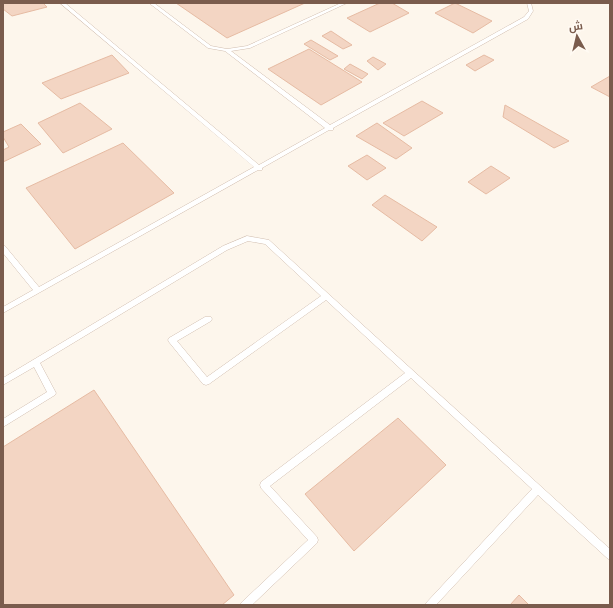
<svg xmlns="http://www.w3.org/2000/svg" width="613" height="608" font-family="'Sofia Sans Condensed',Cairo,sans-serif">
<rect width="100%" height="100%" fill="#fdf6ec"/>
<path fill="#f3d5c3" stroke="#e6bba3" d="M3,3H43L47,7L12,16L3,9Z
M176,3H305L227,38Z
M380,3H392L409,13L370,32L347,18Z
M455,3L492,21L473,33L435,13Z
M331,31L352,45L343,49L322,36Z
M311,40L338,56L330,60L304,44Z
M309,49L362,82L321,105L268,69Z
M112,55L129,73L61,99L42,83Z
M484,55L494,60L475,71L466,65Z
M373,57L386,64L378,70L367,61Z
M350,64L368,74L362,79L344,69Z
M610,76V97L591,87Z
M422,101L443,113L404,136L383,123Z
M80,103L112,129L63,153L38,123Z
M505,105L569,141L554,148L503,117Z
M377,123L412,148L396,159L356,136Z
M21,124L41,144L3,162V150L9,147L3,137V132Z
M123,143L174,193L75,249L26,188Z
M367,155L386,168L367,180L348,166Z
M491,166L510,178L486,194L468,182Z
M385,195L437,227L422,241L372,205Z
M94,390L234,595L222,605H3V447Z
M398,418L446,465L354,551L305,494Z
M519,595L529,605H510Z"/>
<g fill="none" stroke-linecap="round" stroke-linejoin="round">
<g stroke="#d1beb0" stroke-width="1">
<path id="lane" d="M60,3H65L259,165L325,128L225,51L208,48L149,3H154L211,46L227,49L247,46L341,3H347L250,48L231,51L330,125L524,17L529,11L527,3H531L533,11L528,19L333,128V130H329L262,168V170H258L3,313V307L33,290L3,253V246H5L39,287L254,167Z
M247,236L269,240L610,549V560L607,558L538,495L436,605H425L427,602L532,489L411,378L270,486L317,537L318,540L317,543L252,605H240L242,602L308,540L261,488L260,485L261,482L405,373L326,300L209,384L206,385L203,384L169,342L168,340L169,338L205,317H211L212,319L211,321L177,341L207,377L321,296L265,244L248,241L227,250L40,363L56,393L55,395L3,427V419L47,392L34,367L3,385V378L223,246Z"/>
</g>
<use href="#lane" fill="#fff" fill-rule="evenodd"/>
</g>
<rect width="613" height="608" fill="none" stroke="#7a5c4d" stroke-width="8"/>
<g transform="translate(577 36) rotate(352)" stroke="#fffaf3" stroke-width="3" paint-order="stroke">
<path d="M0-3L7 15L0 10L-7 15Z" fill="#7a5c4d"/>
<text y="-6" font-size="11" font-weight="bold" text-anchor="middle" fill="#7a5c4d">ش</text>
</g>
</svg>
